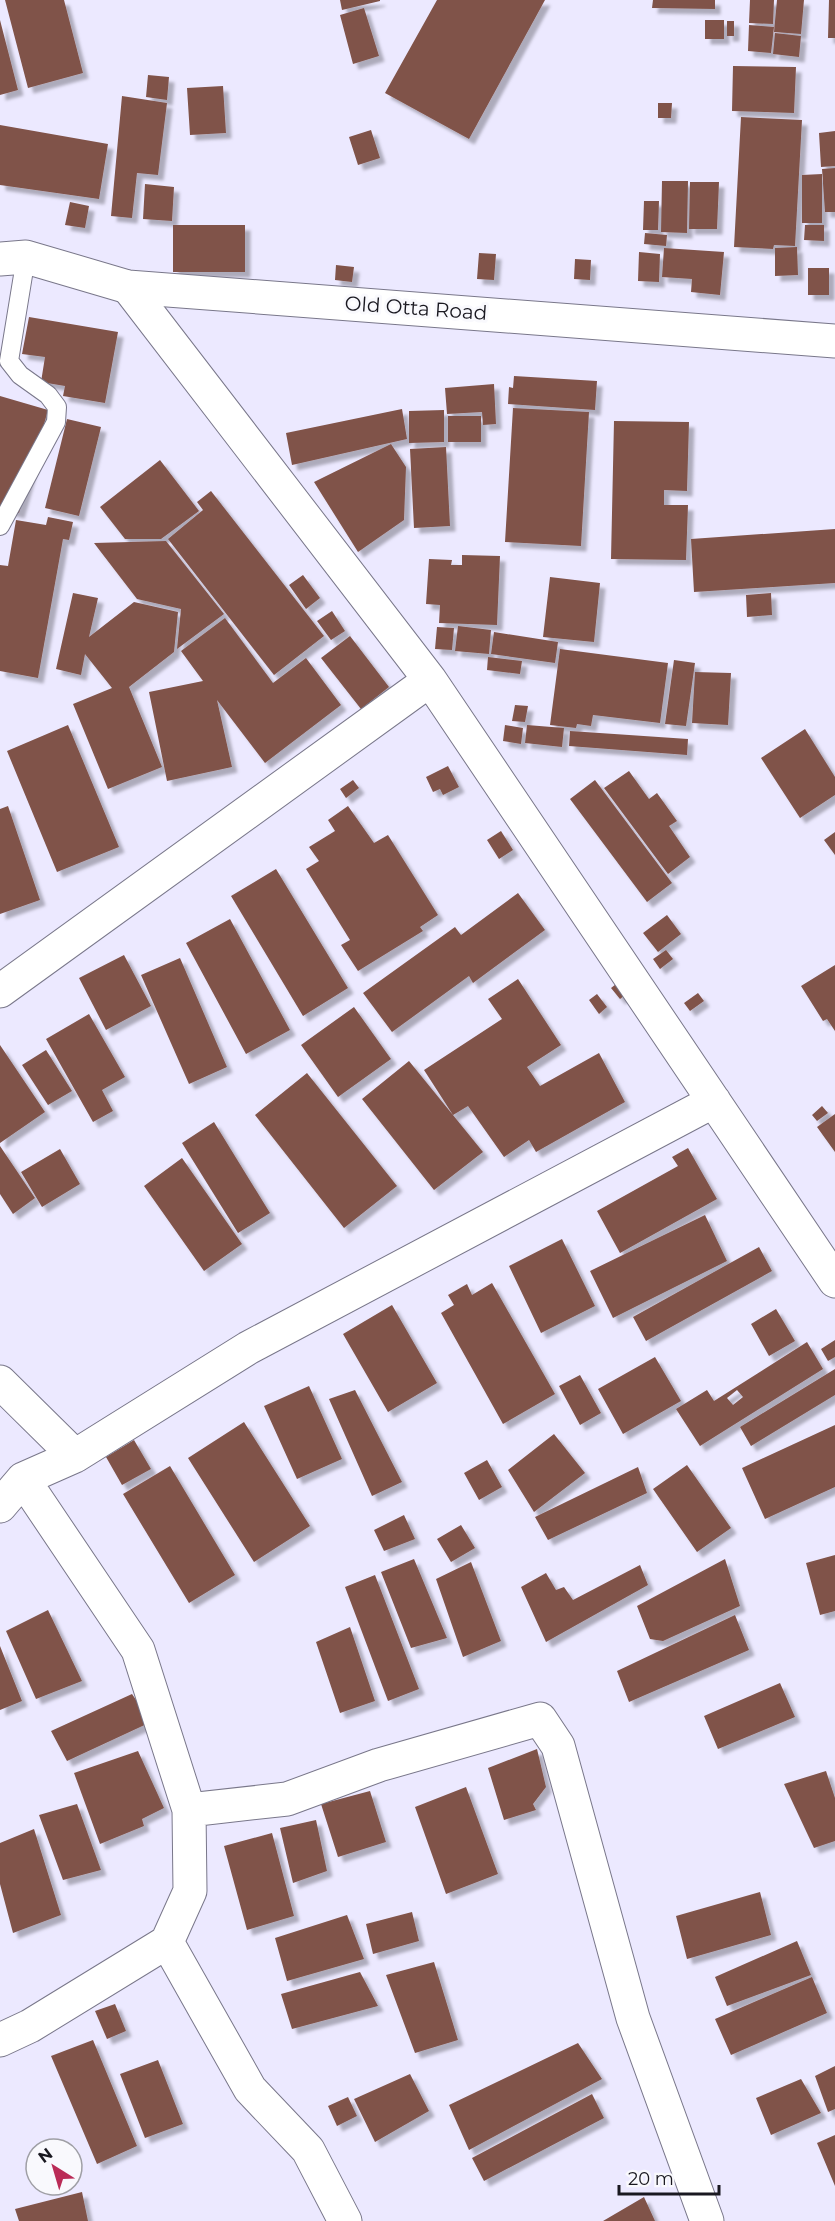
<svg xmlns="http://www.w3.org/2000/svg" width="835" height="2221" font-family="Montserrat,sans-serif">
<defs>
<filter id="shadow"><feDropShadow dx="5.5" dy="5.5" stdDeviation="1.5" flood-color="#0004"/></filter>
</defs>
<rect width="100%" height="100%" fill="#ece9ff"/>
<path fill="#805349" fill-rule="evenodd" filter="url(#shadow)" d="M5,0H64L83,73L28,88Z
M340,0H380V1L342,10Z
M437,0H545L469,139L385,93Z
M653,0H715V9L652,8Z
M750,0H774L773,24L749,23Z
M777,0H804L801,34L774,32Z
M829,0H835V38H828Z
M364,8L379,56L353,64L340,15Z
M0,20L18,90L0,95Z
M705,20H724V39H705Z
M727,21H734V36H727Z
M749,25L774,27L771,53L748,51Z
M775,33L801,36L799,57L773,54Z
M733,66L796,67L794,113L732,111Z
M148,75L169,77L167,100L146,97Z
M223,86L226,133L190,135L187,88Z
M122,96L167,103L158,175L137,173L132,218L111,216Z
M658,103H672L671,118H658Z
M741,117L802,120L795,246L774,245L773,249L734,247Z
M0,125L108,144L99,199L0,185Z
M371,130L380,158L358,165L349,137Z
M835,131V166L821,167L819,133Z
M835,168V212H825L822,169Z
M822,174V223H802V175Z
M662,181H688L687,233L661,232Z
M690,182H719L717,229H689Z
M145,184L174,187L172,221L143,219Z
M644,201H659L658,230H643Z
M70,202L89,206L85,228L65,225Z
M173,225H245V272H173Z
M805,225H824V241L804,240Z
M645,233L667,235L666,246L644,244Z
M797,247L798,275L775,276V248Z
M664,248L724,252L720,295L691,292L692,279L662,277Z
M639,252L660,254L659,282L638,281Z
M479,253L496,254L494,280L477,279Z
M575,259L591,260L590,280L574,279Z
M336,265L354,267L352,282L335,280Z
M808,268H829V295H808Z
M29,317L118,332L105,403L63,396L65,386L41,382L45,357L22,354Z
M514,376L597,381L595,410L508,404L509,387L513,388Z
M494,384L496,424L483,425L482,412L447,414L445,388Z
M0,396L48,410L19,513L0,508Z
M513,408L589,412L581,546L505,542Z
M402,409L407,439L292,465L286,433Z
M444,410V442L409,443V411Z
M448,416H481V442H448Z
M67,419L101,427L79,516L45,508Z
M614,421L689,422L687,491L664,490V505H688L686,560L611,559Z
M391,444L406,467L404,520L358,552L314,482Z
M446,447L450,526L414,528L410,449Z
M160,460L199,511L161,539H125L100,507Z
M211,491L324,636L274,675L168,539L203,510L197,502Z
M48,517L73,522L69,540L63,539L38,678L0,671V565L8,566L16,520L46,525Z
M835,529V583L694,592L691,539Z
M166,541L224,614L177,649L181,609L137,599L94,543Z
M462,555L500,556L497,625L439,623L440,605L426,604L429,559L452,560L451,565H462Z
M303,575L320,598L306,609L289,585Z
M550,577L600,583L594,642L543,637Z
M73,593L98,598L89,637L134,602L178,612L174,652L129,687L162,767L108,789L73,704L112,688L85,654L81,675L56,669Z
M771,593L772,615L747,617L746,595Z
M332,611L345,631L331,640L317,621Z
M225,618L273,683L306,658L341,705L265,763L217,700L232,767L167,781L149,692L203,681L181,651Z
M458,626L491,630L489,654L455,651Z
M437,627L454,628L452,650L435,649Z
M494,632L558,642L555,663L491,654Z
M350,636L389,687L361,709L321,658Z
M560,649L668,663L660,723L593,715L591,726L577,724L576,728L550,725Z
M488,657L522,661L520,674L487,670Z
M674,660L695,663L686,726L665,724Z
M695,672L731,673L728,725L692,723Z
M515,705L528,706L525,722L512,721Z
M68,725L119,847L57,872L7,751Z
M505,725L523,728L521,744L503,741Z
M527,725L564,728L562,747L525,743Z
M805,729L835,777V795L800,818L761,758Z
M570,731L688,739L687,755L569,746Z
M448,766L459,787L443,795L440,789L433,792L426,777Z
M629,771L649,799L657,793L677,821L669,826L690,857L668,874L604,788Z
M353,780L359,788L346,798L340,789Z
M595,780L672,883L647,902L570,799Z
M8,806L40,900L0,914V809Z
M348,806L374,843L388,835L438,915L420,927L423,931L358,971L341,945L350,940L306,869L319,861L309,847L335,831L328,820Z
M501,831L513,850L499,859L487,840Z
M835,832V855L824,840Z
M276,869L348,988L303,1016L231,896Z
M518,893L545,930L473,983L469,976L392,1032L363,993L455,927L461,935Z
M667,915L681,934L658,952L643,933Z
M230,919L290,1030L246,1054L186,943Z
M666,950L673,959L660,969L653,959Z
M124,955L151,1006L106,1030L79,978Z
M180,958L227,1067L189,1084L141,975Z
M835,965V1031L827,1019L823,1021L801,986Z
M518,979L561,1045L527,1067L540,1086L599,1053L625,1102L536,1152L529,1140L504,1157L468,1106L453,1115L424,1070L502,1019L488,999Z
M620,981L629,992L620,999L611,988Z
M698,993L704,1001L690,1011L684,1003Z
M597,994L607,1007L599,1014L589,1000Z
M354,1007L391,1059L338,1097L301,1045Z
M89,1014L125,1077L102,1090L113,1111L93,1122L46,1039Z
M0,1045L45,1112L0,1143Z
M46,1050L72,1091L48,1105L22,1065Z
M409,1061L483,1152L434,1190L362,1099Z
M307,1073L397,1186L344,1228L255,1115Z
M822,1106L828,1113L817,1121L812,1115Z
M835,1114V1152L817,1127Z
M214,1122L270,1213L238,1233L182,1143Z
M0,1146L35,1198L13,1214L0,1194Z
M688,1148L717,1199L620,1253L597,1211L678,1166L672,1157Z
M60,1149L80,1184L42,1207L21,1172Z
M182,1158L242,1244L204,1271L144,1186Z
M705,1215L727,1261L613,1318L590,1271Z
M562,1239L595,1306L541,1333L509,1266Z
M759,1247L772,1271L646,1341L633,1317Z
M492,1283L555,1394L503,1424L441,1313L454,1305L448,1295L467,1284L472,1295Z
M392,1305L437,1383L388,1412L343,1334Z
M776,1309L795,1341L769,1356L751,1324Z
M835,1340V1357L828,1361L821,1349Z
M807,1342L823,1369L700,1446L676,1409L707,1390L714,1401ZM737,1390L743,1397L733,1405L727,1398Z
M655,1357L681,1401L623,1434L598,1389Z
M835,1369V1395L751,1446L740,1427Z
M580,1375L601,1413L580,1425L559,1386Z
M309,1386L342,1459L297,1479L264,1406Z
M355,1390L402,1482L372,1496L329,1399Z
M244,1422L310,1526L254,1562L188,1458Z
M835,1425V1487L765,1519L742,1468Z
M554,1434L585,1473L534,1512L508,1470Z
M134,1440L151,1469L122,1485L106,1457Z
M487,1460L502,1487L479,1500L464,1473Z
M687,1465L731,1528L697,1552L653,1489Z
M170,1466L235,1575L189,1603L123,1494Z
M638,1467L647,1493L548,1540L535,1517Z
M404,1515L415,1539L384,1551L374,1530Z
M461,1525L475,1548L451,1562L437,1539Z
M835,1555V1611L820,1615L806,1563Z
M414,1559L447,1638L411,1648L381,1572Z
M725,1559L740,1606L663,1641L650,1639L637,1606Z
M471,1562L501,1641L463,1657L436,1579Z
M640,1565L648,1585L546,1642L521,1587L546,1573L556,1590L564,1587L573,1600Z
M375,1575L419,1689L388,1701L345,1587Z
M48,1610L82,1681L36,1699L6,1631Z
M735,1615L749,1650L629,1702L617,1671Z
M350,1627L375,1701L340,1713L316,1642Z
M0,1646L22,1701L0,1710Z
M780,1683L795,1717L718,1749L704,1716Z
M132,1694L151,1722L67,1761L51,1731Z
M537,1749L546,1787L533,1804L536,1810L504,1820L488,1768Z
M138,1751L164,1808L142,1819L144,1826L100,1844L74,1773Z
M826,1771L835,1798V1841L814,1848L784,1784Z
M466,1787L498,1874L446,1894L415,1807Z
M370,1791L386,1842L338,1857L321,1804Z
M77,1804L101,1870L63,1880L39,1815Z
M316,1820L327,1871L293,1883L280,1828Z
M34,1829L61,1915L13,1933L0,1884V1843Z
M272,1833L294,1916L247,1930L224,1846Z
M760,1892L771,1935L687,1959L676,1916Z
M412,1912L419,1941L373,1954L366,1924Z
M347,1915L364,1959L287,1981L275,1938Z
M797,1941L811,1975L727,2006L715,1977Z
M434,1962L458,2040L415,2053L386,1975Z
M360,1972L378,2006L292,2029L281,1994Z
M812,1977L827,2013L731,2055L715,2019Z
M115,2004L126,2031L107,2039L95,2011Z
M93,2040L137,2146L97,2164L51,2056Z
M578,2043L602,2079L469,2150L449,2105Z
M158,2060L183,2124L145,2138L120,2074Z
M835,2066V2109L828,2112L815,2076Z
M410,2074L429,2111L375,2142L354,2099Z
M801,2079L821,2113L771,2135L756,2098Z
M592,2094L604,2118L484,2181L472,2158Z
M348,2097L357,2116L337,2126L328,2106Z
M835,2135V2186L817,2143Z
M82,2192L88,2221H19L15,2209Z
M644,2197L655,2221H603Z"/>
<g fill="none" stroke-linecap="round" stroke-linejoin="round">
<g stroke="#79778a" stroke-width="20">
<path id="lane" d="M0,526L56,422L57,407L48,395L20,375L9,361L26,257"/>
</g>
<g stroke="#79778a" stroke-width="35">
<path id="street" d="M430,680L835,1281
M0,991L430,680L128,287
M0,1382L75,1456
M0,1506L23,1479L75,1456L248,1348L714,1101
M189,1810L287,1799L379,1765L540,1719L558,1746L633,2018L707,2221
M167,1942L250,2089L308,2150L345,2221
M0,2040L30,2026L167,1942L190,1891L189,1810L138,1650L23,1479"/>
</g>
<g stroke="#79778a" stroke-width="35">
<path id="secondary" d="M0,259L26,257L128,287L835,341"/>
</g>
<use href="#lane" stroke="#fff" stroke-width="18"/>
<use href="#street" stroke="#fff" stroke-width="33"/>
<use href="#secondary" stroke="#fff" stroke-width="33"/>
</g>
<g text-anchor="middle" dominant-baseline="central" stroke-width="6" stroke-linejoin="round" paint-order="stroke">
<g font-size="20" fill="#191820" stroke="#f9f9fd">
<text transform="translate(416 308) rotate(4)">Old Otta Road</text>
</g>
</g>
<g transform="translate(54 2167) rotate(323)"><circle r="28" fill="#f9f9fd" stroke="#9f9fa5" stroke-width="1.5"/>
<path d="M0-4.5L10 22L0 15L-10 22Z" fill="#ba2b57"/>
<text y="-9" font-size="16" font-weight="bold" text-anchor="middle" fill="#191820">N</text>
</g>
<path d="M619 2185v9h100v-9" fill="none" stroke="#191820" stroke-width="3"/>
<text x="628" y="2185" font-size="18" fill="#191820" stroke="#f9f9fd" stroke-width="4.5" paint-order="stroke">20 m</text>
</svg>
